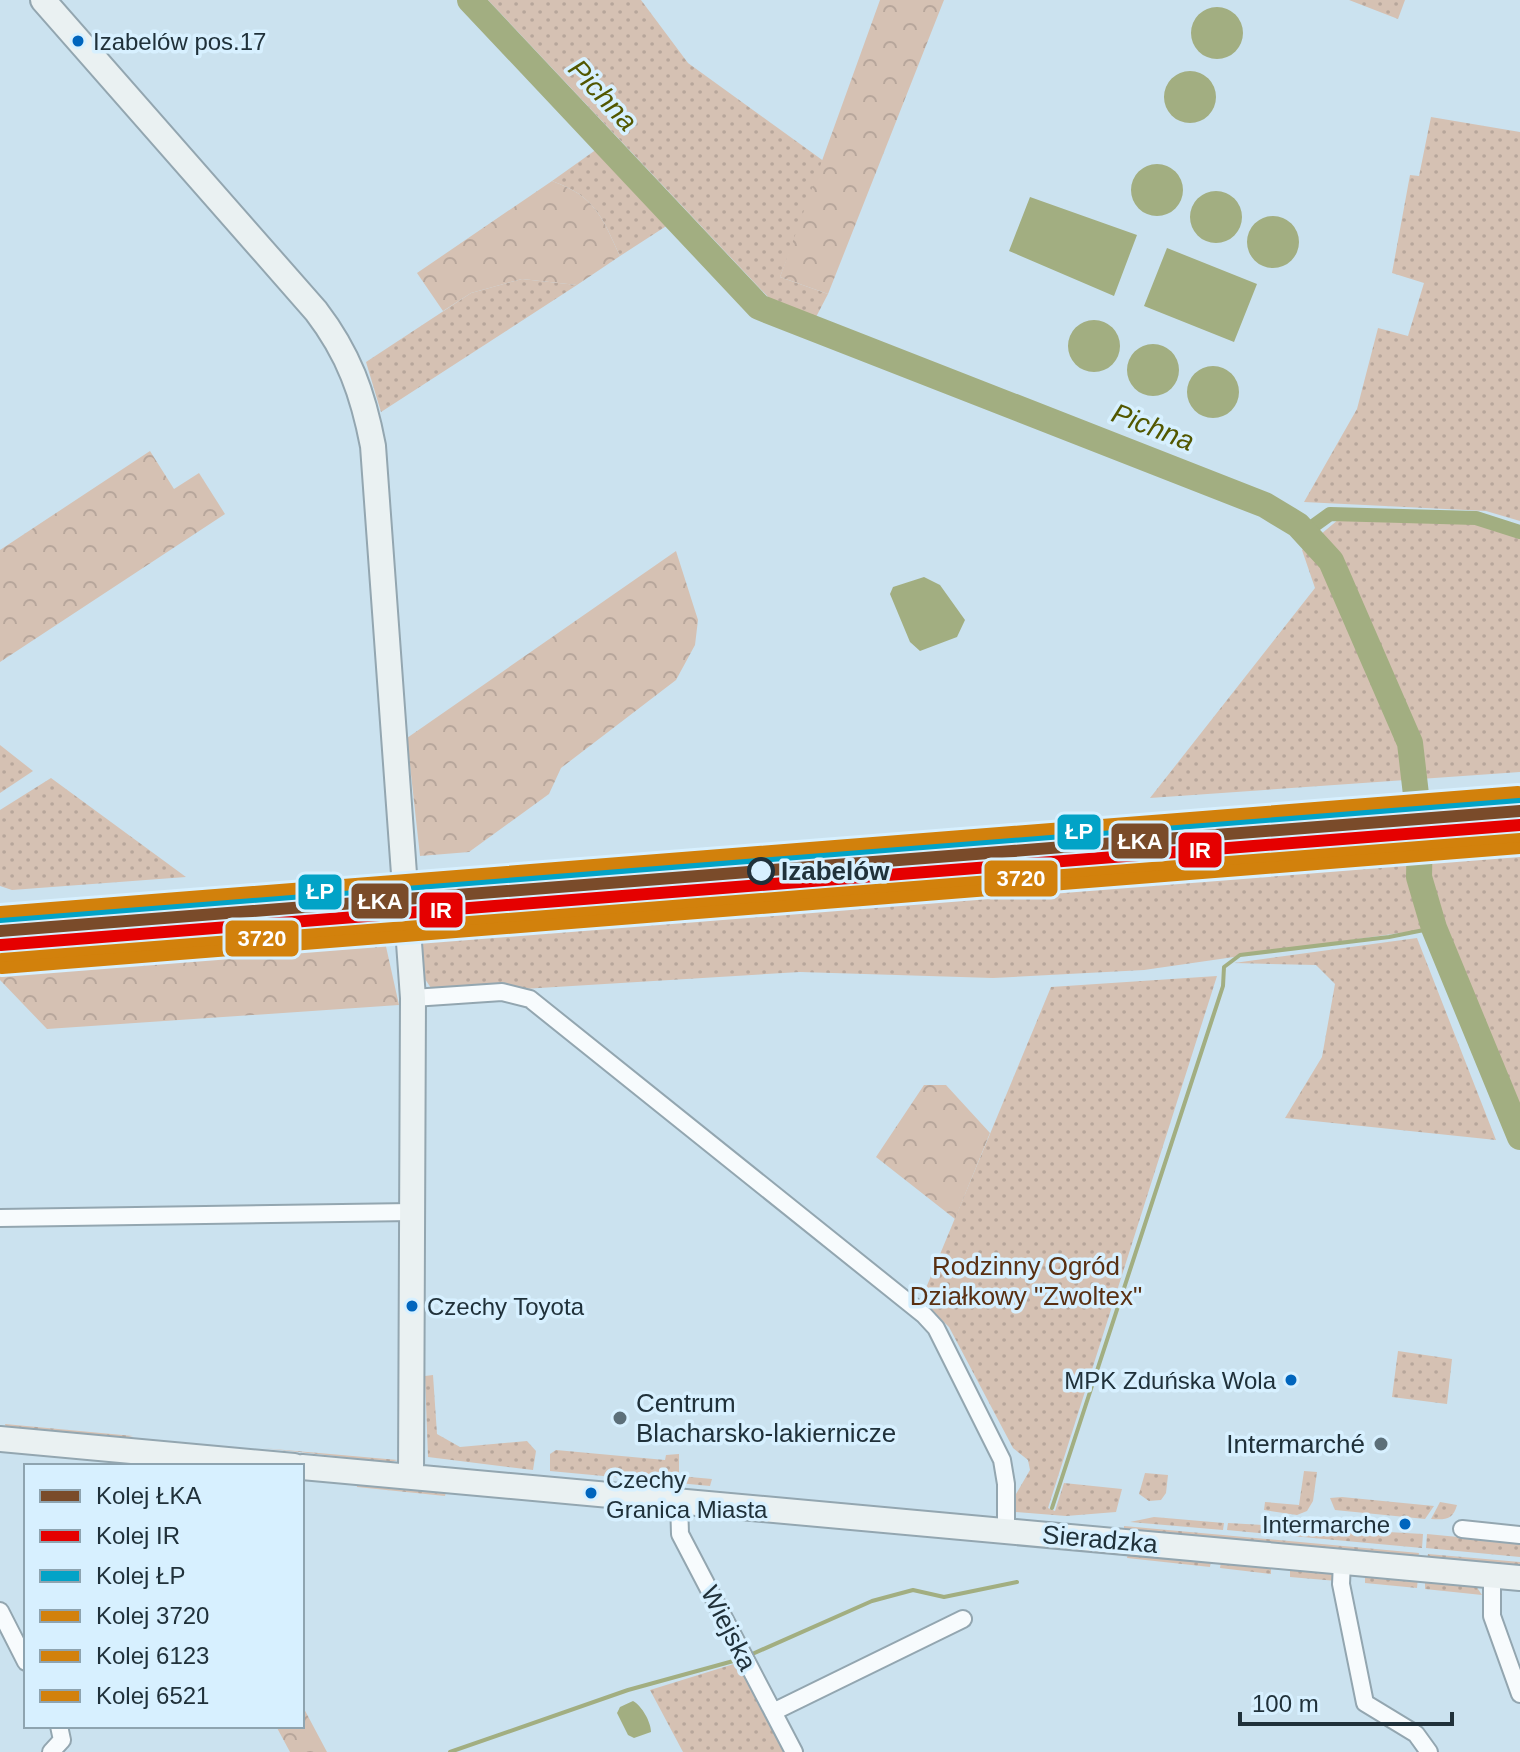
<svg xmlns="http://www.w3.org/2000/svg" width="1520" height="1752" font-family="Helvetica,sans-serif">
<defs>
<pattern id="green-dots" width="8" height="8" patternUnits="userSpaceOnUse" patternTransform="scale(2)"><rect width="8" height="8" fill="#d5c1b3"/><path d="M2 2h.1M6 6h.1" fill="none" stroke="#b7a69b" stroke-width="1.8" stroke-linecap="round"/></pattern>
<pattern id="forest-crowns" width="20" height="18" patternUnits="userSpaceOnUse" patternTransform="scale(2)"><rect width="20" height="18" fill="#d5c1b3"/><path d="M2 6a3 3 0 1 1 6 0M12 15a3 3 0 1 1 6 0" fill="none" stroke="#b7a69b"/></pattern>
</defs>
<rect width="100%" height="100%" fill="#cbe2ef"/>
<path fill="url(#green-dots)" d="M488,0H641L688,63L825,162L780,277L828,294L816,317L769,298Z
M1349,0H1405L1398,19Z
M1431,117L1520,132V521L1486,511L1304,502L1357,409L1378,328L1408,336L1424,283L1392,273L1410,175L1419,176Z
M597,149L671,223L620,256C602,217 595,196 552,181Z
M522,279L577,285L381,412L366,362L471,293Z
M1339,519L1477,524L1520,537V772L1150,798L1315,588L1302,550Z
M0,745L33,771L0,793Z
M51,778L186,877L12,890L0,886V810Z
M1520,844V1137L1434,928L1144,970L993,978L800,972L523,989L431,988L425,979L419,926L1254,860Z
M1417,938L1496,1140L1285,1118L1322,1057L1335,984L1316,965L1234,963Z
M1217,976L1048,1508L1055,1511L1064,1483L1122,1489L1116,1512L1066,1516L1016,1512V1494L1030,1470L1028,1460L1013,1448L949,1327L921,1300L1051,987Z
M1398,1351L1452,1359L1447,1404L1392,1397Z
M433,1375L437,1434L460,1447L527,1441L536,1451L533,1470L428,1457L425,1376Z
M5,1424L133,1436L123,1438L6,1427Z
M262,1448L398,1460L390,1462Z
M556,1450L665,1460L666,1455L679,1454V1476L712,1479L710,1486L550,1471V1454Z
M1304,1471L1317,1472L1313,1501L1307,1511L1297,1515L1264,1510L1265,1502L1299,1505Z
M1145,1473L1168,1475L1166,1493L1161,1500L1149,1501L1139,1494Z
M357,1484L446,1492L445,1496L357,1487Z
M1342,1497L1434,1506L1425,1519L1335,1510L1330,1498Z
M1440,1502L1457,1505C1453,1520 1445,1520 1431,1519Z
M1154,1517L1224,1523L1223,1530L1130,1522Z
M1228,1523L1423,1534L1422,1548L1227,1530Z
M1124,1526L1419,1553L1418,1559L1124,1533Z
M1427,1534L1520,1543V1557L1426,1548Z
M1128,1553L1211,1560L1210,1567L1127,1558Z
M1428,1554L1520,1562V1566L1427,1560Z
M1221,1562L1271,1567V1574L1220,1568Z
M1290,1569L1333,1573L1337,1581L1290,1577Z
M1365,1573L1418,1577L1417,1588L1365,1583Z
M1425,1578L1476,1586L1482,1595L1425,1589Z
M737,1663L784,1752H683L650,1690Z"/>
<path fill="url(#forest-crowns)" d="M880,0H944L828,294L780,277Z
M552,181C595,196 602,217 620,256L577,285L522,279L471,293L443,311L417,273Z
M150,451L174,489L199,473L225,514L0,662V550Z
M676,551L698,620L695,645L676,680L561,768L549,794L469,852L420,856L407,738Z
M383,933L399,1005L47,1029L0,980V961Z
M924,1085H946L990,1133L955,1219L876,1157Z
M302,1705L327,1752H290L276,1726H302Z"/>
<path fill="#a2ae81" d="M1191 33a26 26 0 1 1 52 0a26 26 0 1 1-52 0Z
M1164 97a26 26 0 1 1 52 0a26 26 0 1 1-52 0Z
M1131 190a26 26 0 1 1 52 0a26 26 0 1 1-52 0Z
M1190 217a26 26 0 1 1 52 0a26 26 0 1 1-52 0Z
M1030,197L1137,235L1114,296L1009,251Z
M1247 242a26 26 0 1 1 52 0a26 26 0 1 1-52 0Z
M1167,248L1257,284L1234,342L1144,306Z
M1068 346a26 26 0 1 1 52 0a26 26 0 1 1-52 0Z
M1127 370a26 26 0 1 1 52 0a26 26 0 1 1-52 0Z
M1187 392a26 26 0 1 1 52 0a26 26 0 1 1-52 0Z
M924,577L940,585L965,620L957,637L920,651L910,642L890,594L893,587Z
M633,1701C642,1706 651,1722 651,1732L634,1738L628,1735L617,1713L620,1707Z"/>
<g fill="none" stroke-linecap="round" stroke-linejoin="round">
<path stroke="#a2ae81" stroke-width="4" d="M1052,1508L1223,986L1224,967L1240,955L1389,937L1434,928
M750,1655L872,1601L913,1590L944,1597L1017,1582
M450,1752L628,1690L737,1660"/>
<path stroke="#a2ae81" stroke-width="14" d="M1305,532L1330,514L1476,518L1520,532"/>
<path stroke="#a2ae81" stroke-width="26" d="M470,0L759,307L1265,505L1298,525L1331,561L1410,743L1420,829L1419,877L1434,928L1520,1137"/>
<g stroke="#93a6b0" stroke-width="20">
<path id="street" d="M413,998L502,992L530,999L924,1315L936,1328L1002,1460L1006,1484V1531
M0,1218L412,1212
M679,1501L680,1534L794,1752
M1462,1529L1520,1535
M1342,1562L1341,1584L1365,1703L1416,1734L1429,1752
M1492,1575V1616L1520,1694
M0,1611L26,1662
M773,1712L963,1619
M51,1752L62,1740L59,1726"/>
</g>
<g stroke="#93a6b0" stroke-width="28">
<path id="secondary" d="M43,0L316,311C349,354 363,394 373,446L413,998L411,1477
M0,1439L294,1466
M302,1467L1520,1578"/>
</g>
<use href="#street" stroke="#f7fbfd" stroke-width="16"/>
<use href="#secondary" stroke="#eaf1f2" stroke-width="24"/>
<g stroke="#d7f0ff" stroke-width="18">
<path id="rail-1" d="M0,931L1520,811"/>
</g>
<g stroke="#d7f0ff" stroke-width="18">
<path id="rail-2" d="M1,945L1520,825"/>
</g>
<g stroke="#d7f0ff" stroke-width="18">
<path id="rail-3" d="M0,917L1519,797"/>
</g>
<g stroke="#d7f0ff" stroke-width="18">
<path id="rail-4" d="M2,959L1520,839"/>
</g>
<g stroke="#d7f0ff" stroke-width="18">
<path id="rail-5" d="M2,968L1520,848"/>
</g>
<g stroke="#d7f0ff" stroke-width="18">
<path id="rail-6" d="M0,912L1518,792"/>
</g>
<use href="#rail-1" stroke="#7a4b2a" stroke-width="12"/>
<use href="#rail-2" stroke="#e50000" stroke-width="12"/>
<use href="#rail-3" stroke="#02a3c7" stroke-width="12"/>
<use href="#rail-4" stroke="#d2810c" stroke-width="12"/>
<use href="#rail-5" stroke="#d2810c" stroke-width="12"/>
<use href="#rail-6" stroke="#d2810c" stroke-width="12"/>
</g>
<g fill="#0065bd" stroke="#d7f0ff" stroke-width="3">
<circle cx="78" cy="41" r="7"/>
<circle cx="412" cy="1306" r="7"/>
<circle cx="1291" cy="1380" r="7"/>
<circle cx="591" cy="1493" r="7"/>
<circle cx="1405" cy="1524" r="7"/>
</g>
<circle fill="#d7f0ff" stroke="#20313a" stroke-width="4" cx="761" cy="871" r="12"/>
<g fill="#5c6f79" stroke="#d7f0ff" stroke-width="3">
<circle cx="620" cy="1418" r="8"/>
<circle cx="1381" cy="1444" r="8"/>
</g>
<g text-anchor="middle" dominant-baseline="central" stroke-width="7" stroke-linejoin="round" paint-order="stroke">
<g font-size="24" fill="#20313a" stroke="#d7f0ff" text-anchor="start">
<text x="93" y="41">Izabelów pos.17</text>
<text x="427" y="1306">Czechy Toyota</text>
<text x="1276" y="1380" text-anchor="end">MPK Zduńska Wola</text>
<text x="606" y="1479">Czechy<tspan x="606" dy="30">Granica Miasta</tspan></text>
<text x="1390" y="1524" text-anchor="end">Intermarche</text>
</g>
<g font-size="26" font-weight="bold" fill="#20313a" stroke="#d7f0ff" text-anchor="start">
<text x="781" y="871">Izabelów</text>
</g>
<g font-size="26" fill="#593012" stroke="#d7f0ff">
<text x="1026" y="1266">Rodzinny Ogród<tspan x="1026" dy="30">Działkowy "Zwoltex"</tspan></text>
</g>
<g font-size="26" fill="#20313a" stroke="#d7f0ff" text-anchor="start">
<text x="636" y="1403">Centrum<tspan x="636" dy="30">Blacharsko-lakiernicze</tspan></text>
<text x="1365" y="1444" text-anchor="end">Intermarché</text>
</g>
<g font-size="26" fill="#20313a" stroke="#d7f0ff">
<text transform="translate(1100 1539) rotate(5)">Sieradzka</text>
<text transform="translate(729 1628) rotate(63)">Wiejska</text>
</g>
<g font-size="28" font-style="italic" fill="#525700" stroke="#d7f0ff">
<text transform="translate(603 95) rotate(47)">Pichna</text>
<text transform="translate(1153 427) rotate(21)">Pichna</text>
</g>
</g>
<g stroke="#d7f0ff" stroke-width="3">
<rect x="1056" y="813" width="46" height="38" rx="8" fill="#02a3c7"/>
<rect x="1110" y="822" width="60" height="38" rx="8" fill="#7a4b2a"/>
<rect x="1177" y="831" width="46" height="38" rx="8" fill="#e50000"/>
<rect x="983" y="859" width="76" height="39" rx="8" fill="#d2810c"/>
<rect x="297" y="873" width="46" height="38" rx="8" fill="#02a3c7"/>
<rect x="350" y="882" width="60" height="38" rx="8" fill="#7a4b2a"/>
<rect x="418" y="891" width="46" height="38" rx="8" fill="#e50000"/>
<rect x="224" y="919" width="76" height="39" rx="8" fill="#d2810c"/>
</g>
<g font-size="22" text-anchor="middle" font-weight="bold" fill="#fff">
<text x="1079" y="839">ŁP</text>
<text x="1140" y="849">ŁKA</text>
<text x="1200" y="858">IR</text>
<text x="1021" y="886">3720</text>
<text x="320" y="899">ŁP</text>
<text x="380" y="909">ŁKA</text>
<text x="441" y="918">IR</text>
<text x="262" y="946">3720</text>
</g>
<rect x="24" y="1464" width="280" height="264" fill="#d7f0ff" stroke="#8ea4b0" stroke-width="2"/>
<rect x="40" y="1490" width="40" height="12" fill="#7a4b2a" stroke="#8ea4b0" stroke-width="2"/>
<text x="96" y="1504" font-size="24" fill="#20313a">Kolej ŁKA</text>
<rect x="40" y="1530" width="40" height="12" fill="#e50000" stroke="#8ea4b0" stroke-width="2"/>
<text x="96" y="1544" font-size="24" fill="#20313a">Kolej IR</text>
<rect x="40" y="1570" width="40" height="12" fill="#02a3c7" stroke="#8ea4b0" stroke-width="2"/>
<text x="96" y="1584" font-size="24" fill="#20313a">Kolej ŁP</text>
<rect x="40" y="1610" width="40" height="12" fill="#d2810c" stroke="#8ea4b0" stroke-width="2"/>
<text x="96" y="1624" font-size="24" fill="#20313a">Kolej 3720</text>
<rect x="40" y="1650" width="40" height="12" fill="#d2810c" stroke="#8ea4b0" stroke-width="2"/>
<text x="96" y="1664" font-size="24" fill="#20313a">Kolej 6123</text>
<rect x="40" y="1690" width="40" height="12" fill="#d2810c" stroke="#8ea4b0" stroke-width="2"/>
<text x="96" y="1704" font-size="24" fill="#20313a">Kolej 6521</text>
<path d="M1240 1712v12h212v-12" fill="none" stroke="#20313a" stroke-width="4"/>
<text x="1252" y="1712" font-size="24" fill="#20313a" stroke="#d7f0ff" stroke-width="6" paint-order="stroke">100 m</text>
</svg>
